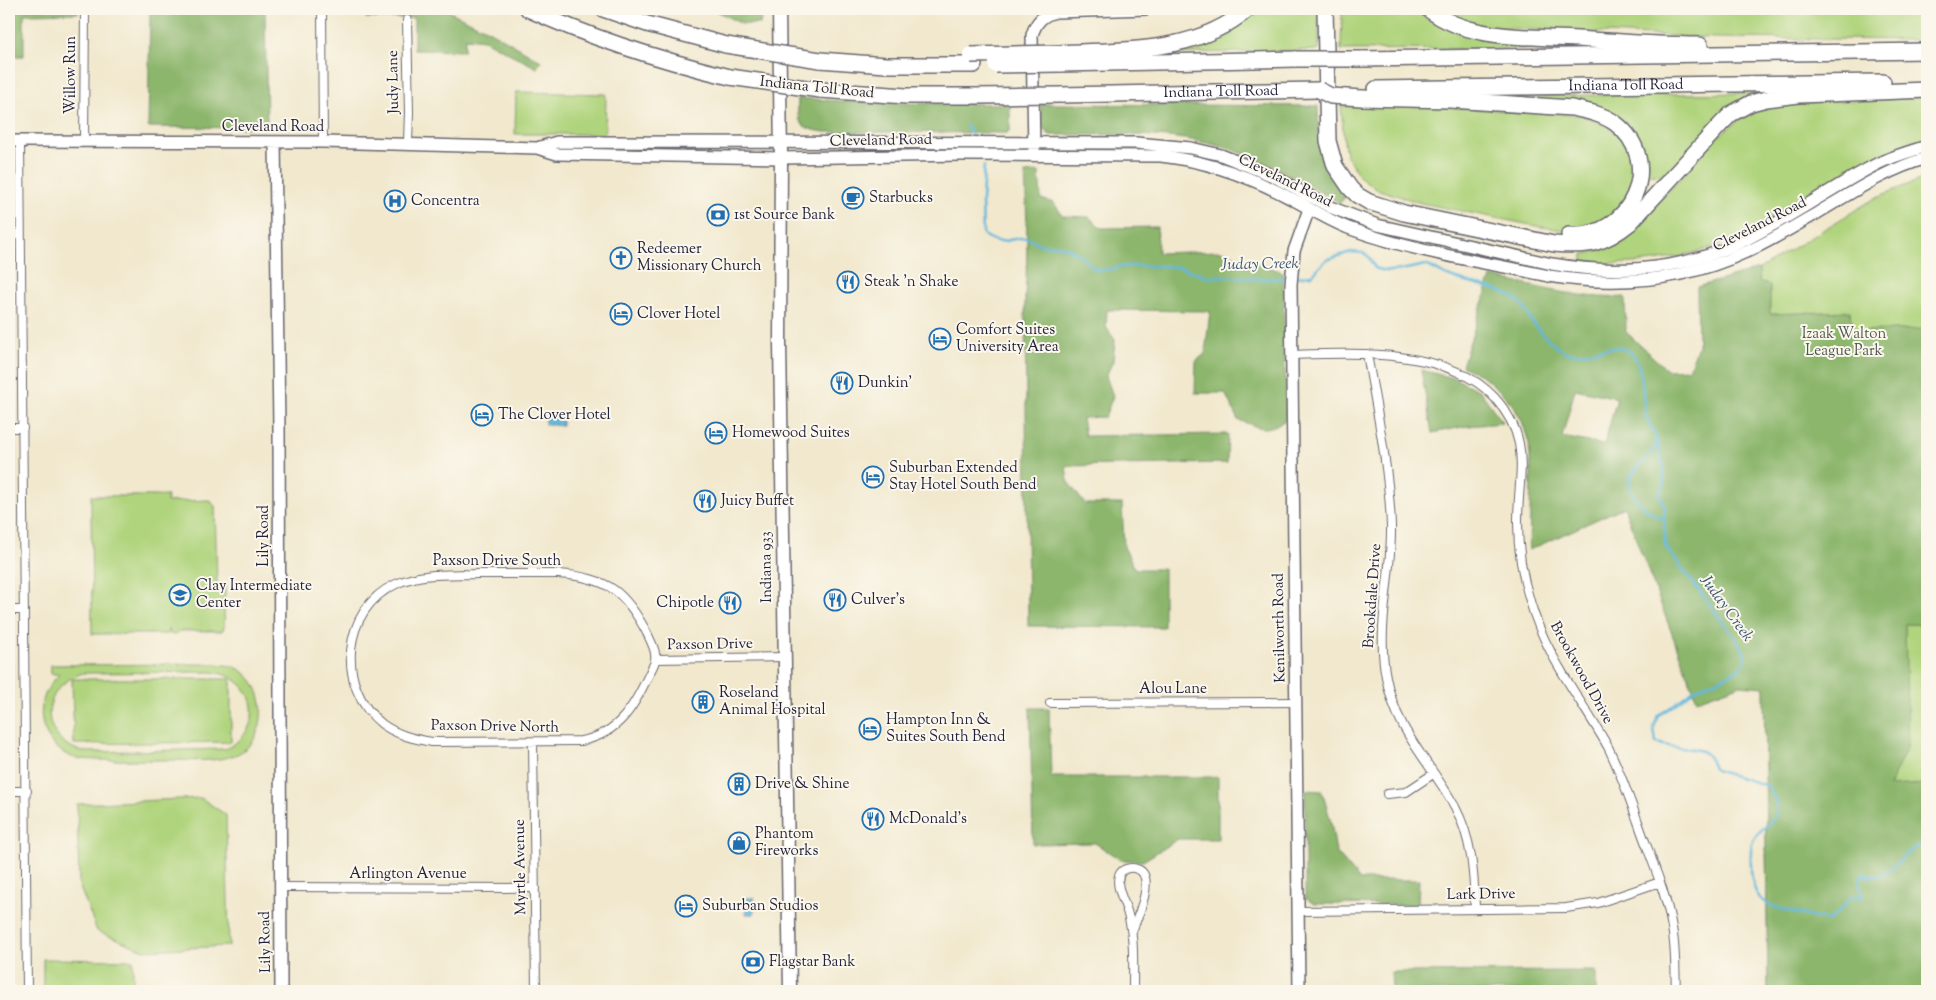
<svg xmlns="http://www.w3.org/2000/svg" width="1936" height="1000" font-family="'Sorts Mill Goudy',serif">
<rect width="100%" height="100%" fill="#fbf7ec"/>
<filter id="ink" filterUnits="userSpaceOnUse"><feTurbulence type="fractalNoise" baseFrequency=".02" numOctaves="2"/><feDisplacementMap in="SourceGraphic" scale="10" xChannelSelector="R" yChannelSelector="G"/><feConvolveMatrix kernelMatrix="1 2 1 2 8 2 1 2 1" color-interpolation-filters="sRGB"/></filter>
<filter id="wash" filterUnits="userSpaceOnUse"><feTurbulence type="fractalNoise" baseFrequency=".0096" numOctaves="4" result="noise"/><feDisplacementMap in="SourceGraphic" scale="20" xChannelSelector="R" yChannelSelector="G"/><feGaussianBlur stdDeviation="1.12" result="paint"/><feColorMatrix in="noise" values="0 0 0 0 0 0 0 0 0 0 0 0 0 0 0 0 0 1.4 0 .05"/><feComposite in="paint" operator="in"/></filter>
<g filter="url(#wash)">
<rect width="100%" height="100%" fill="#f1e8cd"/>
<path fill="#b0d47d" stroke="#697b5c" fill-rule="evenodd" d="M1258,9H1319V50L1160,54V52C1205,45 1224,40 1258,9Z
M1342,9H1417C1460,45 1510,42 1563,45V48L1341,50Z
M1439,9H1927V40L1715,38L1539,30L1490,27L1465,22Z
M516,92L606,94L605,134H515Z
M1751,93V97L1666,175L1647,174L1646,159L1640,142L1629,126L1614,114L1539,99V96Z
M1927,97V138C1892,148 1859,163 1827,183C1802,198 1778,216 1752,230C1701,257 1640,268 1583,262V254C1602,251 1615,245 1630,234L1718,136L1743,117L1773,105L1790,103Z
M1406,105L1569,114L1583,116L1606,125L1616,133L1625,143L1631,156L1634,168L1630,192L1609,220L1571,231L1541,227L1421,203L1376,189L1359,176L1346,154L1344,142L1341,106Z
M1927,177V991H1768L1759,269L1877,197Z
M91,496H167V502L209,500L215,506L217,584L225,585L224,628L222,631H180L175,635L170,634L169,627L168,634H92Z
M209,664C219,665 230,664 239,669C270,686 269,742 235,755C214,763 189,760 167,760C137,760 107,761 78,759C72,757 66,755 61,751C34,732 36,694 60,674H51V665ZM211,672C258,676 268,730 225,749L87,752C39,744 36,688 83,673Z
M72,679H231V742L74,744Z
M201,798L226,815L229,946L144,950L97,931L79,885L77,804Z
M43,959L133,960V991H43Z"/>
<path fill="#8cb66c" stroke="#576c54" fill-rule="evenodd" d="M9,9H78V13L24,14V56H9Z
M150,9H265L267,128L148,127Z
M365,9H444L490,31L541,61L537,68L484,40L465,38L464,51L414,50V18H366Z
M712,9H763L760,24H742Z
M798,98L865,103L1010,104V130L1007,133L824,132C798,128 797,122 798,98Z
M1041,104L1318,106C1319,144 1317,168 1346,196L1340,203C1304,183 1269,162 1230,149C1172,131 1111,135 1051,135C1038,130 1041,116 1041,104Z
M1039,172L1041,199L1054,203L1063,216L1089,217L1101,228L1157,227L1158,253L1221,251L1283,272L1286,420C1263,433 1262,428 1238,420L1225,393H1195L1196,361L1205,354L1210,311L1107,310L1106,327L1115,340L1113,361L1106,376L1113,396L1105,417L1082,418L1085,436L1228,434L1227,463L1066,466L1068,482L1085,504H1122L1124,547L1135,569H1164V627L1028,626L1025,297C1028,256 1027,214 1025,173Z
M1759,269V281L1770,285V314L1850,311L1854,331L1927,329V625L1905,624L1908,745L1889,786L1927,784V991H1768L1764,687L1739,685L1697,700L1624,507L1529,550L1531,473L1529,443L1522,421L1512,404L1499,390L1483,376L1462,366L1491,277C1535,286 1580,300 1625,297L1626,332L1667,370L1689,369L1698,346L1697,287ZM1575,389L1617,398L1604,445L1562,437Z
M1421,370L1454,378L1480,391L1503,423L1468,426L1432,433Z
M1030,708H1049L1051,777H1218V839H1178L1143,861L1121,860L1095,843L1033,844Z
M1305,790L1322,791L1331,822L1336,852L1360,880H1419L1418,905L1314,904L1305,898Z
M1596,971V991H1392L1391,972Z"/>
<path fill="#61b8de" stroke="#426d8c" d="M562,414V426L545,424V417Z
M746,898H754V914H746Z"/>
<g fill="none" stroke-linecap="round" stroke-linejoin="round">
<path stroke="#61b8de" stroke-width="2.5" d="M879,9L882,15
M967,126L972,135
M984,166L982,201L983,234C1002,249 1009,236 1028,238C1033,239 1037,244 1042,245C1048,246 1056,244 1061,246C1076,250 1085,260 1096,270L1114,269L1120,266H1161L1178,267L1208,277L1223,276L1260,279L1288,278
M1295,277L1312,275L1326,260L1351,252L1363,253L1368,256L1375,268C1392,275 1408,268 1426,265C1435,269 1443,275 1453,278C1470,284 1504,289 1517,300C1524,305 1526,311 1530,318C1534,328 1558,350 1568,353C1586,358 1619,336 1634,356C1644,370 1642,398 1646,415C1648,425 1660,435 1655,446C1648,465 1618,473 1634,496C1643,508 1650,513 1664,519L1665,546L1742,647L1746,660C1732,679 1719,677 1700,687C1685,694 1673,708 1658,715L1654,728L1656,743C1664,745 1672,747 1680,748C1700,749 1707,748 1715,770L1768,786C1773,794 1779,806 1776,815C1771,825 1755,831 1752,844C1750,851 1751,860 1751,867C1752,902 1765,905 1796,913C1807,916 1818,919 1829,920L1839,912L1852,896L1862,898L1859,883L1863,874C1891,887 1901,847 1927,843
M1657,439L1663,466L1664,485L1659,494L1665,507L1664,519"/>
</g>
</g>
<g filter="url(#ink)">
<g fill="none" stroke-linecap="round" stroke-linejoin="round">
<g stroke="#6a676e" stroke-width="10">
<path id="street" d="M322,9L323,142
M407,20L409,112L408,143
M20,141L27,991
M84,141L85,9
M1367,354C1377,411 1389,469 1391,526C1392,577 1376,627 1386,677C1396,732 1430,761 1455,807C1472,839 1474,873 1475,909
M1292,355C1353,353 1449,348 1494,397C1533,440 1518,472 1518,522C1518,548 1522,576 1530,601C1545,655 1581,699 1608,747C1620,771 1629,797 1638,822C1650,857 1666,891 1672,928C1676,949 1675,970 1676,991
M9,428H23
M558,574C608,577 626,592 648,635C652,644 658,654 654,664C637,699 624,733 581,741L432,742C414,739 397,735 382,724C336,688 341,609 396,584C422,572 450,575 478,574C505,574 531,574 558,574Z
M9,610H24
M656,659L784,657
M1050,703L1296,702
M533,742L536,991
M9,791H27
M1387,794L1406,792L1433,774
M280,887L535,888
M1299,911L1566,908L1598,903L1660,882
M1132,931C1137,919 1157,875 1137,869C1132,867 1126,868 1122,871C1112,881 1124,901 1127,911C1135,937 1133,964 1133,991"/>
</g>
<g stroke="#6a676e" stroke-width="14">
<path id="secondary" d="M9,141L323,142L537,148L557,154L781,158L962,155L1161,156C1207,161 1249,176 1290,198C1310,208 1329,221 1351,229C1414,252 1483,262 1549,276C1616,287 1684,281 1746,252C1771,241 1795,226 1819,212C1854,191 1888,169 1927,158
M275,142L279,427L281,991
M537,148L557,142L1136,143L1191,148L1221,155L1273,176L1330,207L1377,225L1552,264C1616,275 1682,270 1741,242C1788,219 1831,188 1877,164C1893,156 1911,151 1927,146
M1034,150L1032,35C1036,22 1042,15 1056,12L1146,9
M1299,991L1291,284L1294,251L1309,209"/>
</g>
<g stroke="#6a676e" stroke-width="15">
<path id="primary" d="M779,9L781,158L780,343L790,991"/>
</g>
<g stroke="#6a676e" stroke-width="18">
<g id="highway">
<path d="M528,9C593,39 660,60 730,77"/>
<path d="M603,9L647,24L726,45"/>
<path d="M1325,9L1328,141L1335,166L1350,188L1357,195L1369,202L1404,213L1554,244C1588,247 1604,244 1630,223L1721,124L1731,114L1751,103L1766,99L1799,95L1927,90"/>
<path d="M1428,9C1469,41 1529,36 1578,39C1618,42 1659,45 1700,45"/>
<path d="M1060,53C1126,49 1195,54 1248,9"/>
<path d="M1362,59L1927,51"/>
<path d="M820,60L886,65H974"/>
<path d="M1060,64L1296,59"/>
<path id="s1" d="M1376,89L1883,82"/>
<path d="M820,90L906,96H974"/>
<path id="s2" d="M1061,95L1319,90"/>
<path d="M1362,98L1451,100L1572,108C1587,111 1602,114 1615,123C1666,161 1631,240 1569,235"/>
</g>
</g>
<use href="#street" stroke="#fff" stroke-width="8"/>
<use href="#secondary" stroke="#fff" stroke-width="11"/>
<use href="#primary" stroke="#fff" stroke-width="12"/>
<use href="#highway" stroke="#fff" stroke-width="15"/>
<g stroke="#6a676e" stroke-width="18" stroke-linecap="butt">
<path id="highway-bridge" d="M726,45L820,60
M971,55L1060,53
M1296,59H1362
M996,65L1060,64
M730,77L820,90
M1319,90L1331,96L1362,98
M974,96L1061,95"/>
</g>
<use href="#highway-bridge" stroke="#fff" stroke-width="15"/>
</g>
</g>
<defs>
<g id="cafe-ring" transform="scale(1.125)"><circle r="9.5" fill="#fbf7ec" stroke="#1f6fb2" stroke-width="1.5"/><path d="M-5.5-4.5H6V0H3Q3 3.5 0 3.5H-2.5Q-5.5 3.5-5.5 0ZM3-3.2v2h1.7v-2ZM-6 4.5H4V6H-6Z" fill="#1f6fb2"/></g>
<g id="hospital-ring" transform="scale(1.125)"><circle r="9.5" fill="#fbf7ec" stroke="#1f6fb2" stroke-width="1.5"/><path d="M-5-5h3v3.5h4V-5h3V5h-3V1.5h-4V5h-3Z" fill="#1f6fb2"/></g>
<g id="bank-ring" transform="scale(1.125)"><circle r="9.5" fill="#fbf7ec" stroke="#1f6fb2" stroke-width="1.5"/><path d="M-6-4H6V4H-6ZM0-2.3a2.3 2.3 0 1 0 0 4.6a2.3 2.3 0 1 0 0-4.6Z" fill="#1f6fb2"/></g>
<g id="church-ring" transform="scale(1.125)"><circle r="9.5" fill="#fbf7ec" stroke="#1f6fb2" stroke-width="1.5"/><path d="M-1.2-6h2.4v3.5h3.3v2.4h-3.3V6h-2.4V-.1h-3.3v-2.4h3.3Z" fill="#1f6fb2"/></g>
<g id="restaurant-ring" transform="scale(1.125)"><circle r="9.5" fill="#fbf7ec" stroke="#1f6fb2" stroke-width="1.5"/><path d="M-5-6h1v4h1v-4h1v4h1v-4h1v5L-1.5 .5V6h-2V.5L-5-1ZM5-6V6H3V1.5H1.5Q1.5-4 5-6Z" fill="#1f6fb2"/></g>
<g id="hotel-ring" transform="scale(1.125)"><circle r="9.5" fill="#fbf7ec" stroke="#1f6fb2" stroke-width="1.5"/><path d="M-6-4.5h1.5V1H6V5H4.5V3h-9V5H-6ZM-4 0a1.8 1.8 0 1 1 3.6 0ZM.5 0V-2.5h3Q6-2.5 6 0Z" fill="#1f6fb2"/></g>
<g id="school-ring" transform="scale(1.125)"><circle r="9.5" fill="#fbf7ec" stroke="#1f6fb2" stroke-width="1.5"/><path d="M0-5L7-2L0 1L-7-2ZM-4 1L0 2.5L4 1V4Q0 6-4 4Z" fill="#1f6fb2"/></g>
<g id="building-ring" transform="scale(1.125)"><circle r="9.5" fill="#fbf7ec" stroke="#1f6fb2" stroke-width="1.5"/><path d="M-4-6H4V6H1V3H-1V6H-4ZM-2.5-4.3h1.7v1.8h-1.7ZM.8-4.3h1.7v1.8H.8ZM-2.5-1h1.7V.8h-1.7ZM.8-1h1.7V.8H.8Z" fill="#1f6fb2"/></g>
<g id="shop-ring" transform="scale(1.125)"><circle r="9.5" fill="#fbf7ec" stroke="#1f6fb2" stroke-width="1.5"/><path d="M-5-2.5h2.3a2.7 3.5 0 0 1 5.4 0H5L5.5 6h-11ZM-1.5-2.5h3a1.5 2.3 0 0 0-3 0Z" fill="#1f6fb2"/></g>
</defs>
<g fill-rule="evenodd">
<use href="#cafe-ring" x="853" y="198"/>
<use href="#hospital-ring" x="395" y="201"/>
<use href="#bank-ring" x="718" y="215"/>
<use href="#church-ring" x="621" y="258"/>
<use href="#restaurant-ring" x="848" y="282"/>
<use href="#hotel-ring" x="621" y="314"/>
<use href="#hotel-ring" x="940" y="339"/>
<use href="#restaurant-ring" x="842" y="383"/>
<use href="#hotel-ring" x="482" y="415"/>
<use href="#hotel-ring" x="716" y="433"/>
<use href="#hotel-ring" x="873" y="477"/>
<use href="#restaurant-ring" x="705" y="501"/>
<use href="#school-ring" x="180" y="595"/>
<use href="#restaurant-ring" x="835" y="600"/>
<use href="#restaurant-ring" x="730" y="603"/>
<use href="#building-ring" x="703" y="702"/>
<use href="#hotel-ring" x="870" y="729"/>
<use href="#building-ring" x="739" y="784"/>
<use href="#restaurant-ring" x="873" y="819"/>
<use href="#shop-ring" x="739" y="843"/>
<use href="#hotel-ring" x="686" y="906"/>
<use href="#bank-ring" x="753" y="962"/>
</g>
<g text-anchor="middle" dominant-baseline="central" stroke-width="4" stroke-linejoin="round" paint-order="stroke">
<g font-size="15" fill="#22223b" stroke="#fbf7ec">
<text transform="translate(71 75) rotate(-90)">Willow Run</text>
<text transform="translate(394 82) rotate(-91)">Judy Lane</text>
<text stroke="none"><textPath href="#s1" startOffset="250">Indiana Toll Road</textPath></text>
<text transform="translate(817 88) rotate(6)">Indiana Toll Road</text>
<text stroke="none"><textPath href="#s2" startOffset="160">Indiana Toll Road</textPath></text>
<text x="273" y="127">Cleveland Road</text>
<text transform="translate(881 141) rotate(-1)">Cleveland Road</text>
<text transform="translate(1285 181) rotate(26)">Cleveland Road</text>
<text transform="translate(1760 225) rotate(-27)">Cleveland Road</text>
<text transform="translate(264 536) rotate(-90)">Lily Road</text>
<text x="497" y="561">Paxson Drive South</text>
<text transform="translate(767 567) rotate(-91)">Indiana 933</text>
<text transform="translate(1373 596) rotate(-86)">Brookdale Drive</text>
<text transform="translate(1280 628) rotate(-91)">Kenilworth Road</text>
<text transform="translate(710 645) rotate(-1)">Paxson Drive</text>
<text transform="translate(1581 673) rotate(61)">Brookwood Drive</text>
<text x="1173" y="689">Alou Lane</text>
<text transform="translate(495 727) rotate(1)">Paxson Drive North</text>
<text transform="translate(521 867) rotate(-91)">Myrtle Avenue</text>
<text x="408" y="874">Arlington Avenue</text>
<text transform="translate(1481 895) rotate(-1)">Lark Drive</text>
<text transform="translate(266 942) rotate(-91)">Lily Road</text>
</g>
<g font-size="15" fill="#22223b" stroke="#fbf7ec" text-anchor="start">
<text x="869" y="198">Starbucks</text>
<text x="411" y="201">Concentra</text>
<text x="734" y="215">1st Source Bank</text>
<text x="637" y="249">Redeemer<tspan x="637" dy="17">Missionary Church</tspan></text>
<text x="864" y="282">Steak 'n Shake</text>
<text x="637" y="314">Clover Hotel</text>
<text x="956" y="330">Comfort Suites<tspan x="956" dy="17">University Area</tspan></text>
<text x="858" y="383">Dunkin'</text>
<text x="498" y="415">The Clover Hotel</text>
<text x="732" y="433">Homewood Suites</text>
<text x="889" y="468">Suburban Extended<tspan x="889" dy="17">Stay Hotel South Bend</tspan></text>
<text x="721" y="501">Juicy Buffet</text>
<text x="196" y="586">Clay Intermediate<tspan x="196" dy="17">Center</tspan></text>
<text x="851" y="600">Culver's</text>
<text x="714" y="603" text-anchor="end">Chipotle</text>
<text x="719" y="693">Roseland<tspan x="719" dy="17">Animal Hospital</tspan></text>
<text x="886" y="720">Hampton Inn &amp;<tspan x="886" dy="17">Suites South Bend</tspan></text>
<text x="755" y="784">Drive &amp; Shine</text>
<text x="889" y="819">McDonald's</text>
<text x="755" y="834">Phantom<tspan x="755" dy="17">Fireworks</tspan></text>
<text x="702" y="906">Suburban Studios</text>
<text x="769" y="962">Flagstar Bank</text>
</g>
<g font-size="15" fill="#4d574f" stroke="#fbf7ec">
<text x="1844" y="334">Izaak Walton<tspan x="1844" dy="17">League Park</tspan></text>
</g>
<g font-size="16" font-style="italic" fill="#385674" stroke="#fbf7ec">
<text transform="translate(1260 265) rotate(-1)">Juday Creek</text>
<text transform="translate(1726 609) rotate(54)">Juday Creek</text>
</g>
</g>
<rect width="1936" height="1000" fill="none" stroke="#fbf7ec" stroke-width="30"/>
</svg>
